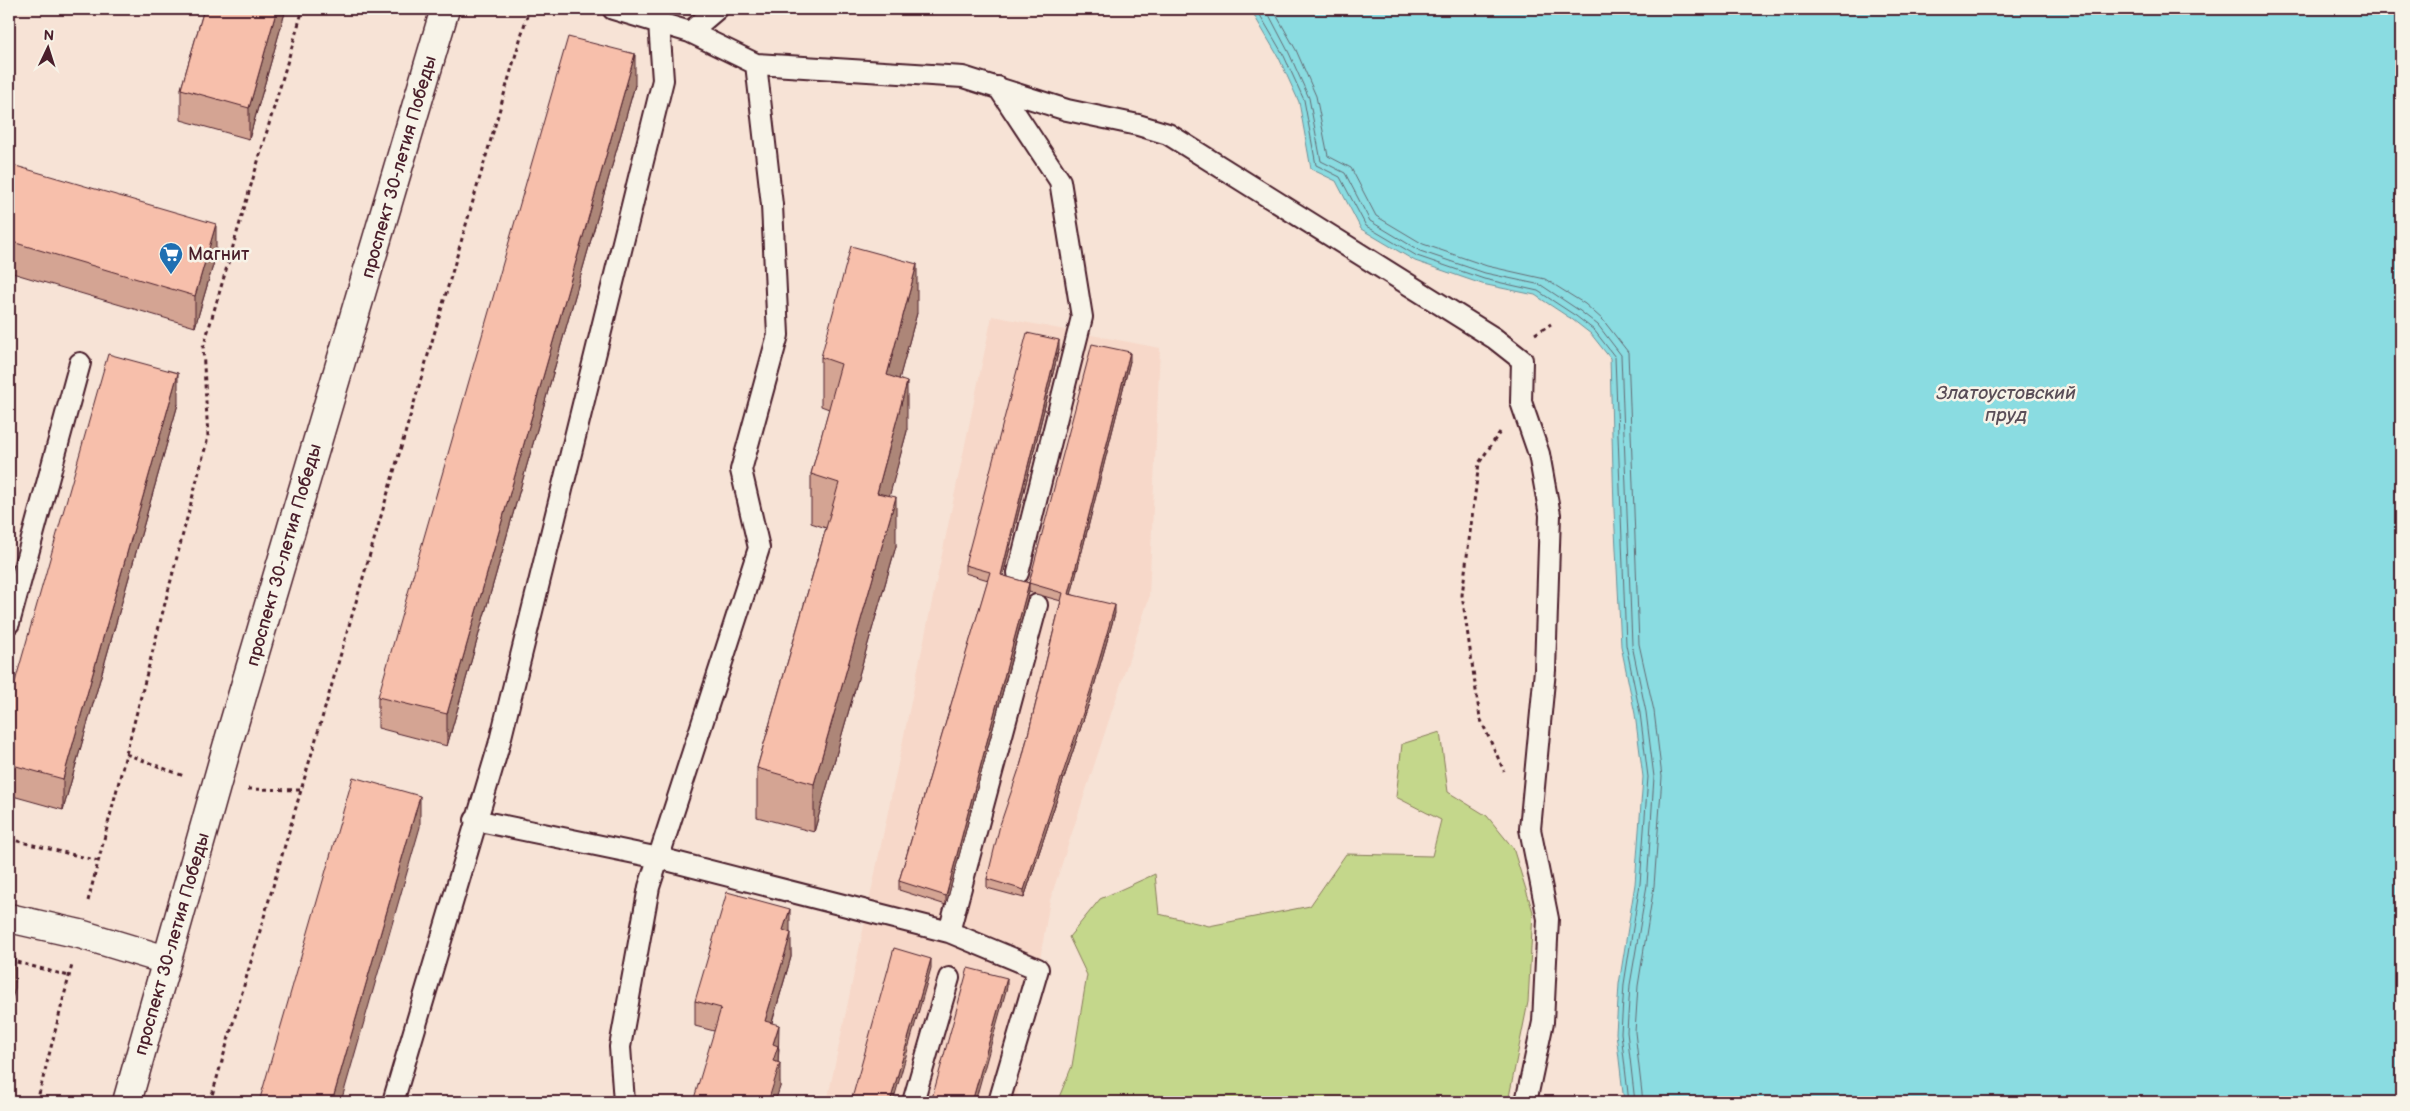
<svg xmlns="http://www.w3.org/2000/svg" width="2410" height="1111" font-family="'Balsamiq Sans',sans-serif">
<rect width="100%" height="100%" fill="#f7e3d6"/>
<filter id="ink" filterUnits="userSpaceOnUse"><feTurbulence type="fractalNoise" baseFrequency=".02" numOctaves="2"/><feDisplacementMap in="SourceGraphic" scale="10" xChannelSelector="R" yChannelSelector="G"/><feConvolveMatrix kernelMatrix="1 2 1 2 8 2 1 2 1" color-interpolation-filters="sRGB"/></filter>
<g filter="url(#ink)">
<path fill="#f7d8c9" d="M992,316L1160,348L1149,598L1050,900L1016,1102H827Z"/>
<path fill="#c4d78b" stroke="#877b5b" d="M1440,732L1448,792L1487,816L1513,848L1533,912L1528,1002L1508,1102H1057L1072,1066L1087,975L1069,937L1100,899L1155,874L1159,914L1209,926L1310,906L1346,854L1432,856L1441,820L1396,797L1402,744Z"/>
<path fill="#8adce1" stroke="#709098" d="M1254,9H2401V1102H1624L1616,1033L1619,984L1635,884L1643,777L1635,714L1621,646L1614,510L1610,358L1591,334L1573,320L1535,295L1482,284L1415,261L1361,229L1336,181L1311,169L1299,102L1279,58L1255,17Z"/>
<g fill="none" stroke-linecap="round" stroke-linejoin="round">
<path stroke="#646b74" stroke-width="1" d="M1259,9L1260,15L1284,56L1304,100L1316,165L1340,177L1366,226L1417,256L1484,279L1538,291L1576,316L1594,330L1615,357L1626,645L1640,713L1648,777L1640,884L1624,984L1621,1033L1629,1102
M1266,9L1289,53L1309,98L1321,161L1345,173L1370,221L1420,251L1485,273L1541,285L1580,311L1598,325L1621,355L1632,645L1646,712L1654,777L1647,885L1630,985L1627,1032L1635,1102
M1273,9L1296,50L1316,96L1328,156L1351,168L1376,216L1423,244L1487,266L1545,279L1585,304L1603,320L1628,352L1639,644L1654,711L1662,777L1654,886L1638,986L1635,1032L1643,1102"/>
<g stroke="#4a1f2b" stroke-width="24">
<path id="service" d="M613,9L690,32L756,64L963,77L1067,110L1138,125L1168,134L1494,338L1522,360L1521,402L1539,454L1550,515L1545,670L1530,829L1548,919L1543,1022L1526,1102
M690,32L717,9
M998,87L1060,181L1082,317L1018,573
M9,623L80,363
M475,820L659,858L949,932L1037,605
M949,932L1038,969L999,1102
M393,1102L499,745L663,80L659,23
M624,1102L620,1047L649,887L759,548L741,470L778,335L772,205L756,64
M913,1102L949,978"/>
</g>
<g stroke="#4a1f2b" stroke-width="31">
<path id="minor" d="M9,918L80,934L166,960"/>
</g>
<g stroke="#4a1f2b" stroke-width="31">
<path id="primary" d="M127,1102L227,747L445,9"/>
</g>
<path stroke="#4a1f2b" stroke-width="3" stroke-dasharray="4 4" stroke-linecap="butt" d="M1535,334L1551,324
M1500,432L1479,463L1462,595L1480,718L1504,771
M126,754L184,776
M248,789L302,790
M9,839L99,861
M88,901L208,437L203,348L303,9
M9,960L69,976
M37,1102L72,965
M210,1102L529,9"/>
<use href="#service" stroke="#f7f3e8" stroke-width="20"/>
<use href="#minor" stroke="#f7f3e8" stroke-width="28"/>
<use href="#primary" stroke="#f7f3e8" stroke-width="28"/>
</g>
<path fill="#d4a493" stroke="#4a1f2b" d="M204,9H286L249,139L181,120V89Z
M635,85L447,746L378,728V697Z
M9,164L216,255L195,327L9,272Z
M917,313L899,379L907,431L889,496L896,546L814,832L757,817V768L826,528L811,523V474L829,409L821,406V357Z
M1059,349L1003,576L1029,583L1130,361L1071,594L1115,613L1090,700L1024,898L987,888V879L1021,763L1061,601L1029,592L946,905L899,890V881L988,580L965,573V565Z
M178,404L63,810L9,795V703Z
M790,932L791,957L772,1023L779,1049L778,1062L780,1087L714,1031L695,1026V1001Z"/>
<path fill="#ad8678" stroke="#4a1f2b" d="M277,9H286L249,139V108Z
M635,54V85L447,746V714Z
M216,224V255L195,327V296Z
M917,264V313L887,424V375Z
M1059,340V349L1001,584V575Z
M1130,352V361L1069,603V594Z
M178,373V404L63,810V779Z
M907,382V431L877,542V493Z
M896,497V546L814,832V784Z
M1029,583V592L946,905V896Z
M1115,605V613L1090,700L1024,898V890Z
M420,796V827L341,1102H332Z
M790,909V934L783,930Z
M791,933V957L765,1046V1021Z
M15,957V988L9,1010V979Z
M931,959V968L893,1102H890Z
M1007,978V987L975,1102H972Z
M779,1025L778,1069L780,1063V1087L775,1102H768L773,1044Z"/>
<path fill="#f7bfab" stroke="#4a1f2b" d="M204,9H277L249,108L181,89Z
M568,37L635,54L447,714L378,697Z
M9,164L216,224L195,296L9,241Z
M851,246L917,264L887,375L907,382L877,493L896,497L814,784L757,768L839,483L811,474L841,364L821,357Z
M1027,333L1059,340L1001,575L1029,583L946,896L899,881L990,572L965,565Z
M1092,344L1130,352L1069,594L1115,605L1090,692L1024,890L987,879L1000,825L1021,763L1063,593L1029,583Z
M108,354L178,373L63,779L9,764V703Z
M353,777L420,796L332,1102H259Z
M727,892L790,909L783,930L791,933L765,1021L779,1025L773,1044L778,1046L773,1061L780,1063L768,1102H693L721,1008L695,1001Z
M894,948L931,959L890,1102H851Z
M9,955L15,957L9,979Z
M968,968L1007,978L972,1102H931Z"/>
</g>
<defs>
<g id="supermarket-pin" transform="scale(1.25)"><path d="M0 17L-7.5 6A9.5 9.5 0 1 1 7.5 6Z" fill="#1f6fb2" stroke="#f7f3e8"/><path d="M-6-5.5h2.5l.6 2H6L4.5 2H-2.5L-4.4-4H-6ZM-1.5 3.2a1.3 1.3 0 1 0 .1 0ZM3 3.2a1.3 1.3 0 1 0 .1 0Z" fill="#fff"/></g>
</defs>
<g fill-rule="evenodd">
<use href="#supermarket-pin" x="171" y="254"/>
</g>
<g text-anchor="middle" dominant-baseline="central" stroke-width="5" stroke-linejoin="round" paint-order="stroke">
<g font-size="18" fill="#4a1f2b" stroke="#f7f3e8">
<text transform="translate(399 167) rotate(-74)">проспект 30-летия Победы</text>
<text transform="translate(284 555) rotate(-74)">проспект 30-летия Победы</text>
<text transform="translate(172 944) rotate(-74)">проспект 30-летия Победы</text>
</g>
<g font-size="18" fill="#4a1f2b" stroke="#f7f3e8" text-anchor="start">
<text x="188" y="254">Магнит</text>
</g>
<g font-size="19" font-style="italic" fill="#5a4e58" stroke="#f7f3e8">
<text x="2006" y="393">Златоустовский<tspan x="2006" dy="22">пруд</tspan></text>
</g>
</g>
<rect width="2410" height="1111" fill="none" stroke="#f7f3e8" stroke-width="30"/>
<rect x="15" y="15" width="2380" height="1081" fill="none" stroke="#4a1f2b" stroke-width="2" filter="url(#ink)"/>
<g transform="translate(48 48) rotate(4)" stroke="#f7f3e8" stroke-width="4" paint-order="stroke">
<path d="M0-4L9 19L0 12L-9 19Z" fill="#4a1f2b"/>
<text y="-8" font-size="14" font-weight="bold" text-anchor="middle" fill="#4a1f2b">N</text>
</g>
</svg>
